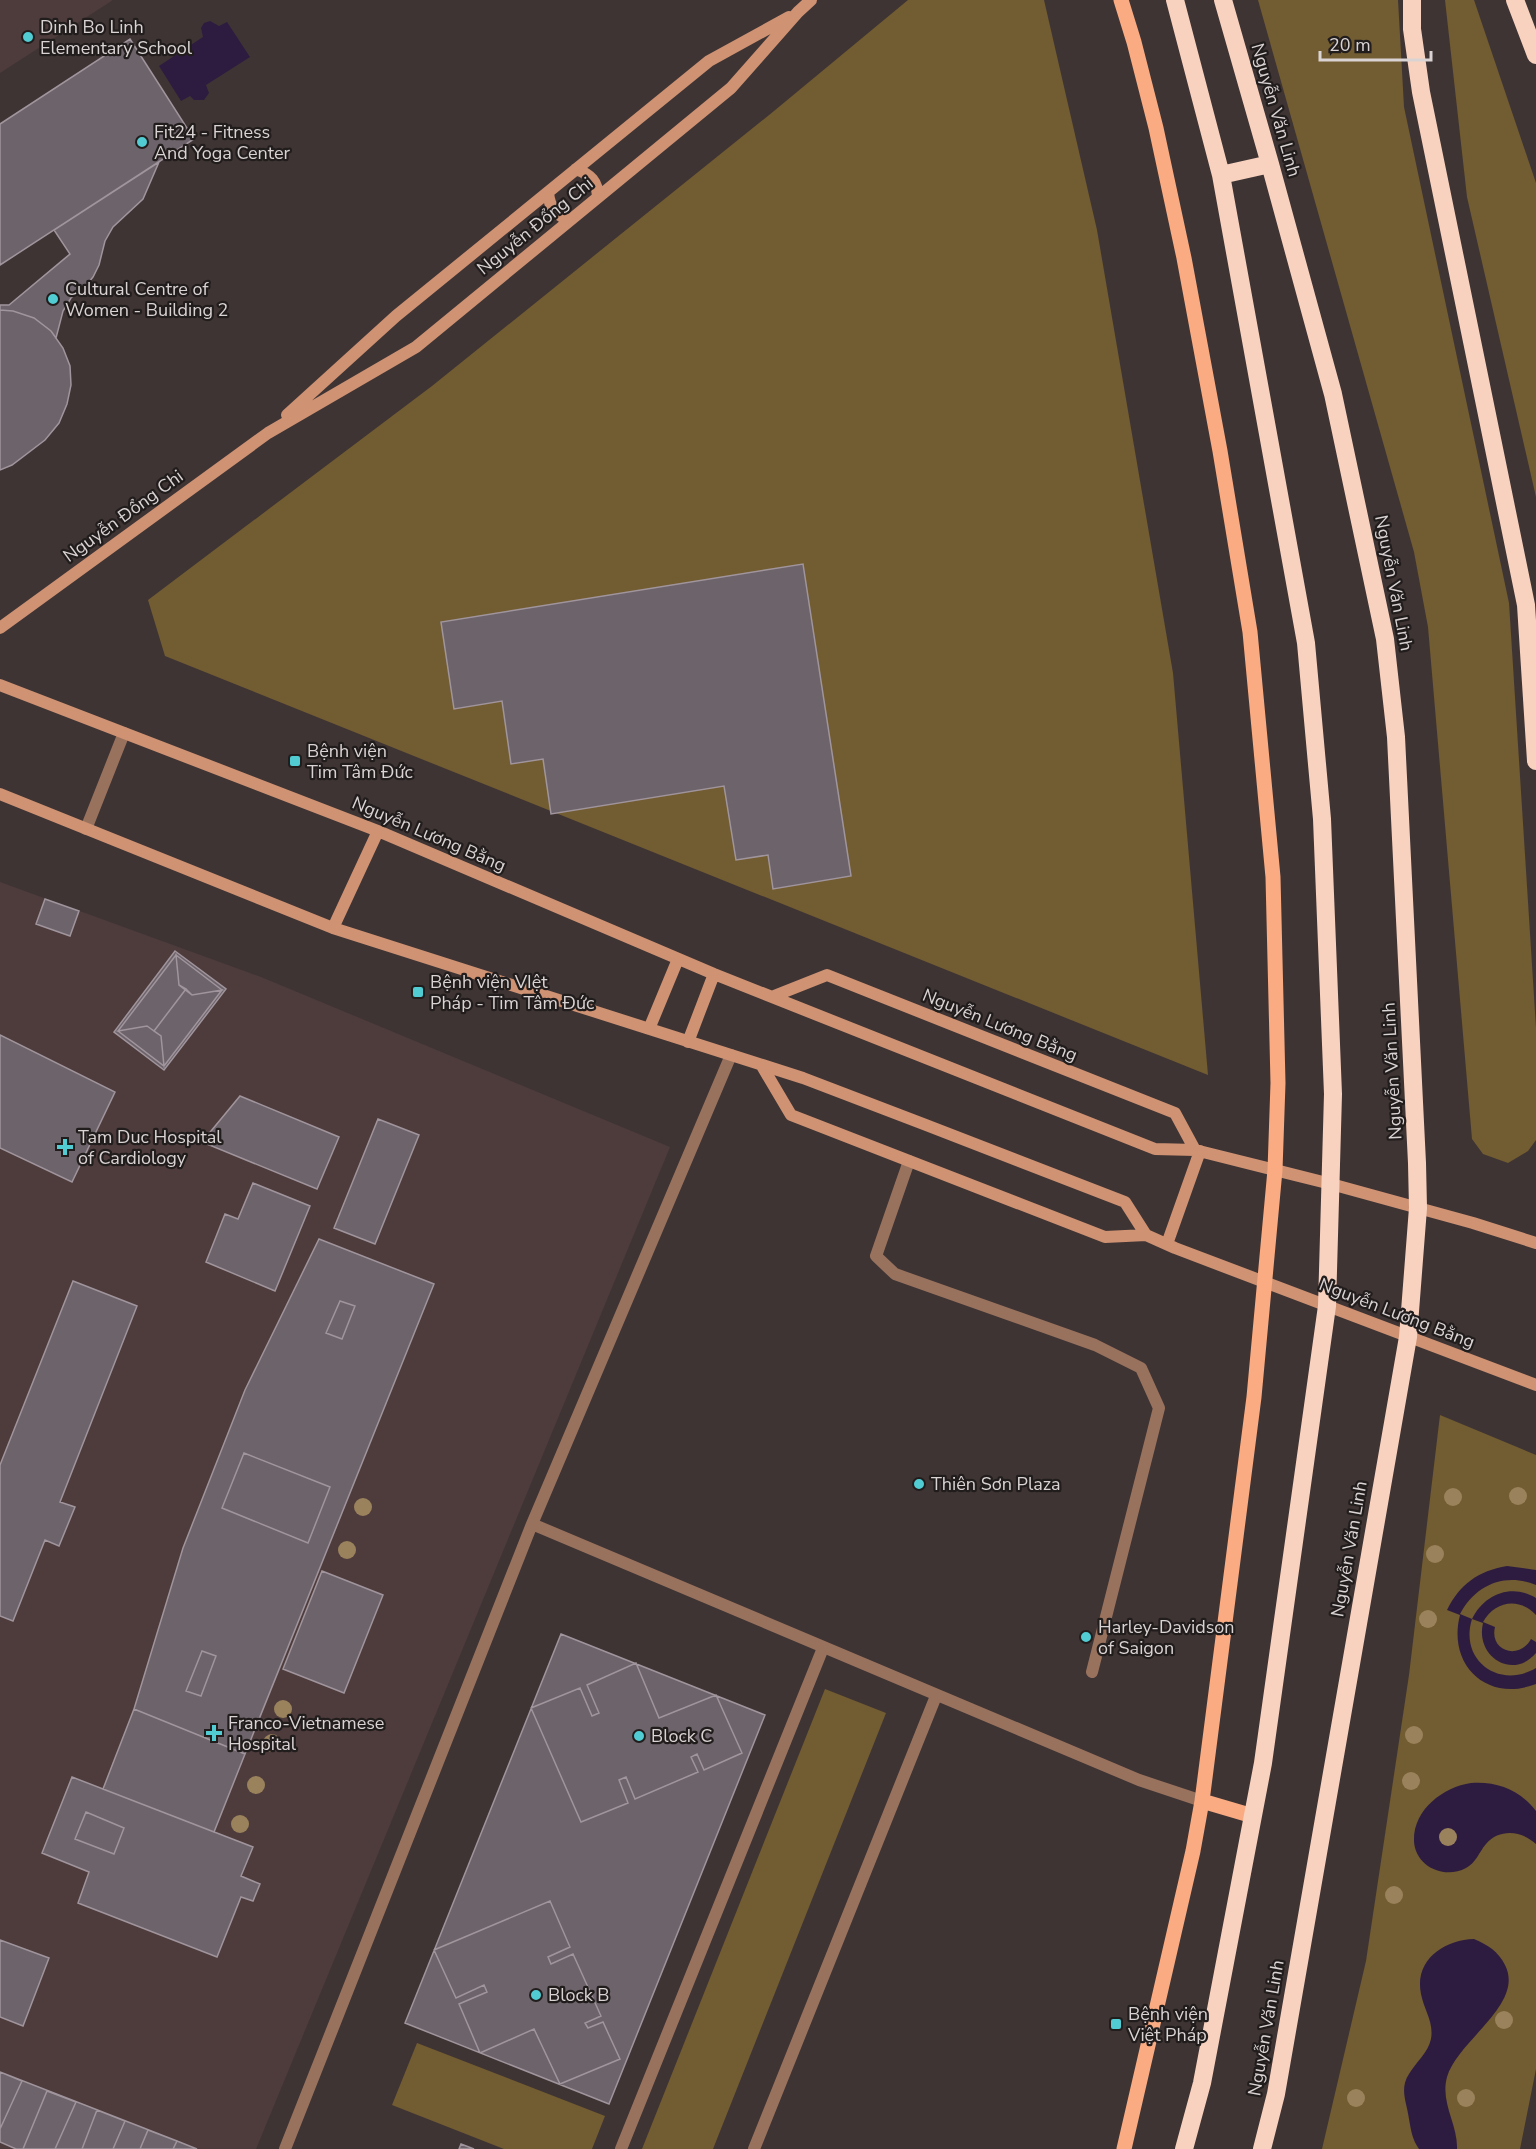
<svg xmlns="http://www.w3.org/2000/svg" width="1536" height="2149" font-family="'Nunito Sans',sans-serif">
<rect width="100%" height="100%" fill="#3f3434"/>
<path fill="#4e3c3d" d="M0,0H113L0,73Z
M0,882L261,977L670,1147L256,2149H0Z"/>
<path fill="#725c31" d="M908,0H1044L1097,230L1173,673L1208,1075L165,656L148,600L432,386L774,111Z
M1258,0H1398L1404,107L1509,603L1536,1028V1140L1528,1151L1508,1163L1483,1154L1472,1139L1428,627L1414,552Z
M1445,0H1474L1536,183V497L1467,197Z
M1440,1415L1536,1455V2069L1520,2149H1322L1366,1961L1409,1675Z
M825,1689L886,1713L713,2149H642Z
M417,2043L605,2116L592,2149H504L392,2105Z"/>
<path fill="#2d1c40" d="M210,21L219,26L227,22L250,57L206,85L209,93L204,100H194L190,96L181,101L159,66L203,37L201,28L204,23Z
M1507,1566L1536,1570V1585C1505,1572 1475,1585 1460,1614L1472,1619C1484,1594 1512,1583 1536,1598V1615C1519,1597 1495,1601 1483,1622L1495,1627C1489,1651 1519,1661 1531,1639L1536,1642V1653C1512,1681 1475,1656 1483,1623L1472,1619C1459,1660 1499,1690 1536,1668V1684C1487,1703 1447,1665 1460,1615L1447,1610C1460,1584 1478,1571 1507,1566Z
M1471,1783C1497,1781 1520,1790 1536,1811V1844C1522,1831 1500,1828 1486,1844C1479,1852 1476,1863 1466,1868C1444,1880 1415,1866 1414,1841C1413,1810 1443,1787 1471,1783Z
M1474,1939C1488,1945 1498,1951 1505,1965C1525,2004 1458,2040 1447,2077C1440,2103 1458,2124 1457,2149H1419C1412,2139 1411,2130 1409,2119C1407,2103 1399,2089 1409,2074C1416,2062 1428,2053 1431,2039C1434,2022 1424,2010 1421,1994C1414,1960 1444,1940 1474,1939Z"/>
<path fill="#6d636a" stroke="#a0959c" stroke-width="1.5" d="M130,39L194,139L0,265V124Z
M159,162L143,199L113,227L105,241L99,265L93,277L84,288L71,298L63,311L56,338L51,331L34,318L13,311L0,310V305H9L70,254L54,230Z
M0,310L13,311L34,318L51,331L63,348L70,366L71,385L67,404L59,423L45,440L12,465L0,470Z
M803,564L851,876L773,889L768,855L736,860L724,786L551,814L543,759L511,764L502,701L454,709L441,622Z
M45,899L79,911L70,936L36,924Z
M175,951L226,989L164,1070L114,1032Z
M176,955L179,985L186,989L154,1031L147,1026L118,1031Z
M176,955L222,990L192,995L179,985Z
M186,989L192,995L222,990L164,1066L161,1036L154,1031Z
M147,1026L161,1036L164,1066L118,1031Z
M0,1035L115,1092L72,1182L0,1148Z
M240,1096L339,1137L317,1189L202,1142Z
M378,1119L419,1135L375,1244L334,1228Z
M253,1183L310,1206L275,1291L206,1262L225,1214L238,1219Z
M319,1239L434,1284L245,1754L134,1709L183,1548L245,1390Z
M73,1281L137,1306L60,1502L75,1507L59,1546L45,1540L13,1621L0,1616V1465Z
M340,1301L355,1306L342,1339L326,1333Z
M244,1453L330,1487L308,1543L222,1508Z
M322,1571L383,1595L344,1693L283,1669Z
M561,1634L765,1715L609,2104L405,2023Z
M202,1651L216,1656L201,1696L186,1691Z
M636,1663L659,1718L716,1695L742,1753L704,1770L697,1754L691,1757L698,1772L635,1799L626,1777L619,1780L628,1803L581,1822L531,1708L580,1688L592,1716L599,1713L587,1685Z
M134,1709L245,1754L214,1832L103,1789Z
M72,1777L253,1847L241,1876L260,1884L253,1901L241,1897L217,1957L78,1903L89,1872L42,1853Z
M86,1812L124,1828L114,1854L75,1839Z
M550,1901L570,1947L548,1957L551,1964L573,1954L601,2016L585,2023L588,2028L603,2022L620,2059L560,2084L534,2029L480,2053L459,2004L487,1992L484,1985L456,1998L434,1950Z
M0,1940L49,1958L23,2026L0,2017Z
M0,2072L177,2141L197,2149H16L0,2142Z
M0,2072L22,2081L0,2129Z
M47,2091L76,2102L55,2149H23Z
M97,2110L125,2121L113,2149H82Z
M148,2130L177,2141L173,2149H140Z
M461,2144L474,2149H459Z"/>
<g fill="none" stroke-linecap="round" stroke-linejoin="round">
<path stroke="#99725e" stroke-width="12" d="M86,829L124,733
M909,1161L876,1256L895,1274L1095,1345L1141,1368L1159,1408L1092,1672
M621,2149L823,1648"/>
<path stroke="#99725e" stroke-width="12" d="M731,1055L532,1524L1139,1780L1202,1801
M285,2149L532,1524
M754,2149L936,1696"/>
<path stroke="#cf9273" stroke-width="12" d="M576,169C591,175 597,181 598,197
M548,193C550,209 555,213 569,221
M287,415L396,316L709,61L789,17
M0,628L268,433L416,347L731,88L798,12L811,0
M0,685L378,831L714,974L1155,1149L1195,1150L1331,1184L1473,1223L1536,1243
M0,794L333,928L803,1078L926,1125L1125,1202L1146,1235
M333,928L378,831
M774,996L827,975L1175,1113L1195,1150
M649,1029L678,959
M688,1042L714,974
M762,1066L791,1115L1105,1237L1146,1235L1175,1248L1536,1385
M1167,1244L1200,1151"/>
<path stroke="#faab82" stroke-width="15" d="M1121,0L1134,42L1156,128L1184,258L1220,451L1250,632L1273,877L1278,1083L1275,1170L1254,1397L1202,1801L1193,1851L1124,2149
M1202,1801L1253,1816"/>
<path stroke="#f9d2bf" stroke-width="18" d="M1175,0L1221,175L1306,643L1322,819L1333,1094L1327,1306L1263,1763L1202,2083L1184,2149
M1223,0L1270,164L1333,394L1385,639L1396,737L1417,1163L1418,1208L1408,1337L1276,2094L1262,2149
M1412,0V29L1421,92L1526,605L1536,761
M1515,0L1536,55
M1221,175L1270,164"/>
</g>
<g fill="#9a825c">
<circle cx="1518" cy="1496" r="9"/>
<circle cx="1453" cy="1497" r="9"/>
<circle cx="363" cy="1507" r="9"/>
<circle cx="347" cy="1550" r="9"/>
<circle cx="1435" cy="1554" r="9"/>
<circle cx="1428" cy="1619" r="9"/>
<circle cx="283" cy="1709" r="9"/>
<circle cx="1414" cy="1735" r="9"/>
<circle cx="272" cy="1743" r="9"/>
<circle cx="1411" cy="1781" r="9"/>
<circle cx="256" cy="1785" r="9"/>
<circle cx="240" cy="1824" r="9"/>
<circle cx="1448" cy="1837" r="9"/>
<circle cx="1394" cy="1895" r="9"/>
<circle cx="1504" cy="2020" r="9"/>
<circle cx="1356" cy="2098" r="9"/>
<circle cx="1466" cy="2098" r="9"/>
</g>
<g fill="#51ccd2" stroke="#221d1d" stroke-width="2">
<circle cx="28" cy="37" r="6"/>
<circle cx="142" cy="142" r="6"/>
<circle cx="53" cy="299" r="6"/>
<rect x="289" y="755" width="12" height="12" rx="3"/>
<rect x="412" y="986" width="12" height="12" rx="3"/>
<path d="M62 1138h6v6h6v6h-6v6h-6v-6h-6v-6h6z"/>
<circle cx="919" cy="1484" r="6"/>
<circle cx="1086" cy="1637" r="6"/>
<path d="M211 1724h6v6h6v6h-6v6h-6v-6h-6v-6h6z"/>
<circle cx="639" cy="1736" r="6"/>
<circle cx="536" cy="1995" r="6"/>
<rect x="1110" y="2018" width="12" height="12" rx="3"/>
</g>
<g text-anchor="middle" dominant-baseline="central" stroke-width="4.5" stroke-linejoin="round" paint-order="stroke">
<g font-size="18" fill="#dad3d3" stroke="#221d1d" text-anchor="start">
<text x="40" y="27">Dinh Bo Linh<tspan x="40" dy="21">Elementary School</tspan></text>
<text x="154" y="132">Fit24 - Fitness<tspan x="154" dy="21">And Yoga Center</tspan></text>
<text x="65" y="289">Cultural Centre of<tspan x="65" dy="21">Women - Building 2</tspan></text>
<text x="307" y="751">Bệnh viện<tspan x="307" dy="21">Tim Tâm Đức</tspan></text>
<text x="430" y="982">Bệnh viện VIệt<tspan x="430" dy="21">Pháp - Tim Tâm Đức</tspan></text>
<text x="78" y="1137">Tam Duc Hospital<tspan x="78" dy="21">of Cardiology</tspan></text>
<text x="931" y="1484">Thiên Sơn Plaza</text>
<text x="1098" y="1627">Harley-Davidson<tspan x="1098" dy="21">of Saigon</tspan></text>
<text x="228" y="1723">Franco-Vietnamese<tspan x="228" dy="21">Hospital</tspan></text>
<text x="651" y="1736">Block C</text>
<text x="548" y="1995">Block B</text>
<text x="1128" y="2014">Bệnh viện<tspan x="1128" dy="21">Việt Pháp</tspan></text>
</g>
<g font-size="18" fill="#dad3d3" stroke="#221d1d">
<text transform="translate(1276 110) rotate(74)">Nguyễn Văn Linh</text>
<text transform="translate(535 226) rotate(-39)">Nguyễn Đổng Chi</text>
<text transform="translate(123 516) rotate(-36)">Nguyễn Đổng Chi</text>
<text transform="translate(1394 583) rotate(79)">Nguyễn Văn Linh</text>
<text transform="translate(429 834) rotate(23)">Nguyễn Lương Bằng</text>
<text transform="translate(1000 1025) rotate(22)">Nguyễn Lương Bằng</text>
<text transform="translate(1392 1071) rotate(-93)">Nguyễn Văn Linh</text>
<text transform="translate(1397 1313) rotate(21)">Nguyễn Lương Bằng</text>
<text transform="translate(1349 1549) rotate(-80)">Nguyễn Văn Linh</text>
<text transform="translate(1266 2028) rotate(-80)">Nguyễn Văn Linh</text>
</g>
</g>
<path d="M1320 51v9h111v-9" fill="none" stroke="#dad3d3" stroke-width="3"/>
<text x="1329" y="51" font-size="18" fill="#dad3d3" stroke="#221d1d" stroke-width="4.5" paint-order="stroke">20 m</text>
</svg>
